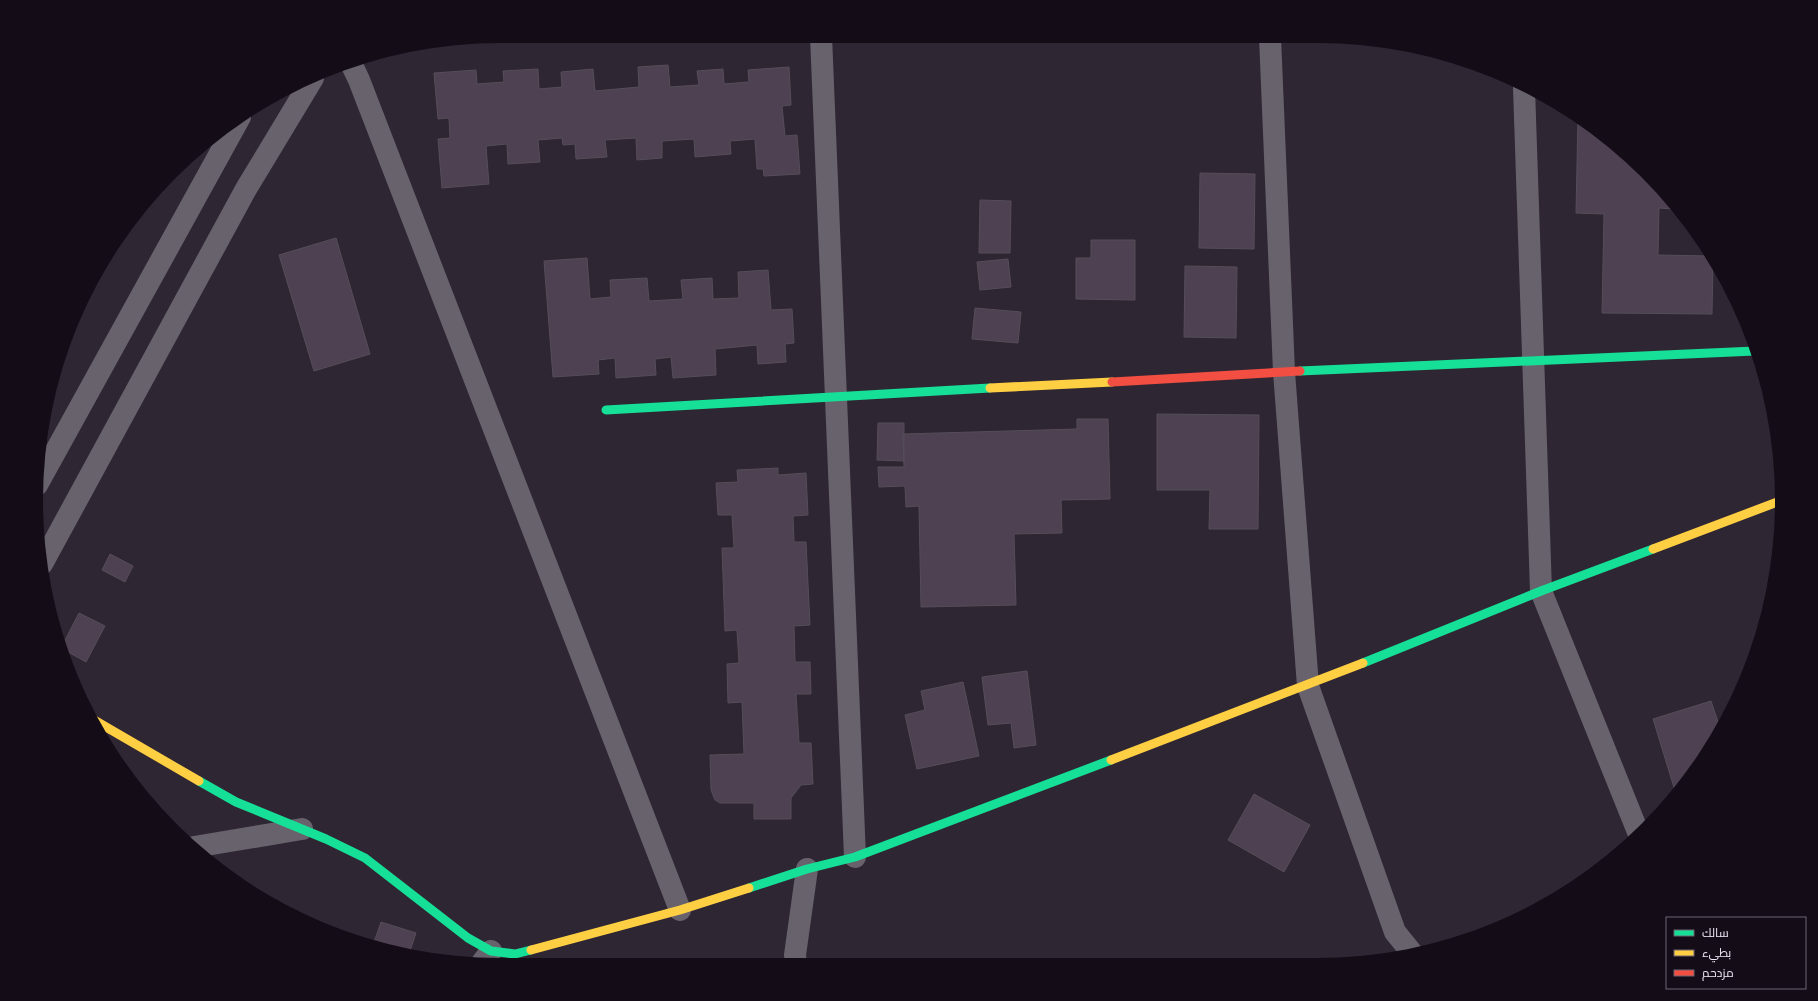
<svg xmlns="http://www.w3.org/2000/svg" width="1818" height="1001" font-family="'Fira Sans',Cairo,sans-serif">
<rect width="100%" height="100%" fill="#2e2632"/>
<path fill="#4d4152" stroke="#554e59" d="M668,65L670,87L699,85L697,71L723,69L724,84L749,82L748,70L789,67L791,105L782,106L785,136L797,135L800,174L764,176L763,169H757L755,139L730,141L731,154L695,157L694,139L662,141V158L637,160L636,138L605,140L607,157L576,159L575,144L563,145L562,138L538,140L540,162L508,164L507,144L486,146L489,184L442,188L438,139L450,138L449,118L438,119L434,73L476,70L477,84L504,82L503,71L538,69L539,89L562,87L561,72L593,69L595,91L639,87L638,67Z
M1578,118L1624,151L1673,204V209L1659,208L1658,255L1710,256L1713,261L1712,314L1602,313L1604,214L1576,213Z
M1200,173L1255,174L1254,249L1199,248Z
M980,200L1011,201L1010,253H979Z
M336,238L370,354L314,371L279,255Z
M1091,240H1135V300L1076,299V258H1091Z
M587,258L590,299L611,297L610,280L647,278L649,301L683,299L681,280L712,278L713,299L739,298L738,272L768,270L771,310L792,309L794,343L785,344L786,362L758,364L757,345L715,349L716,375L673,378L671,357L655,359L656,375L616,378L615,358L598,360L599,374L553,377L544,261Z
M1008,259L1011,287L980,290L977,262Z
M1185,266L1237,267L1236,338L1184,337Z
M975,308L1021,312L1018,343L972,339Z
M1157,414L1259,415L1258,529H1209L1210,490H1157Z
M1077,419H1108L1110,499L1061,500L1062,533L1014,534L1016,605L921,607L919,506L906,507L905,486L879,487L878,467H904L903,434L1077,429Z
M878,423H904V461L877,460Z
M778,468V475L806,473L808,515L793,516L794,542H806L810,625L794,626L795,662H810L811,694H796L799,743H811L813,784L801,785L791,798V819H754V803H720L715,800L711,790L710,755L744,754L742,702L728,703L727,664L739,663L737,630L725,631L722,548H734L732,515H718L716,483L738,482L737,470Z
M110,554L133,566L125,582L102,570Z
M79,613L105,626L86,662L61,648Z
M1027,671L1036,745L1014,748L1011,723L988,725L982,677Z
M963,682L979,756L917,769L905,715L925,710L921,691Z
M1711,701L1721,731L1676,794L1653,719Z
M1254,794L1310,825L1284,872L1228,840Z
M381,922L416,933L409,954L390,951L373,945Z"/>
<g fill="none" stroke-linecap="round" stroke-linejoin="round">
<path stroke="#68626c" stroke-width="22" d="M821,36L855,857
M1270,37L1284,372L1308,686L1395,932L1412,953
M350,61L359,80L680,910
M1524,88L1541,591L1638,832
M37,485L240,117
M42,564L246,189L313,78
M194,847L302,829
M796,963L795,955L807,869
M481,964L491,951"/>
<path stroke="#16e098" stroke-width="9" d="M1300,371L1755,351
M606,410L990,388
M1363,663L1541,591L1653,549
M199,781L236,802L326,839L365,858L468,938L491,951L515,954L531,950
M749,888L807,869L855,857L1111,760"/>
<path stroke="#ffcf43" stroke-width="9" d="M990,388L1112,382
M1653,549L1780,501
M94,720L199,781
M1111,760L1363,663
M531,950L680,910L749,888"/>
<path stroke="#f24e42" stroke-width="9" d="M1112,382L1300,371"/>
</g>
<path d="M0 0H1818V1001H0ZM500 43H1318A457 457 0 0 1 1775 500V501A457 457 0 0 1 1318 958H500A457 457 0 0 1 43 501V500A457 457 0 0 1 500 43Z" fill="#140d18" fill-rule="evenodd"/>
<rect x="1666" y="917" width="140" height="72" fill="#140d18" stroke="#6c6471"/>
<rect x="1674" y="930" width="20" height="6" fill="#16e098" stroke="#6c6471"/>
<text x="1702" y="937" font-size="12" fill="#f1e7f7">سالك</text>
<rect x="1674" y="950" width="20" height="6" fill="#ffcf43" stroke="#6c6471"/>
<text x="1702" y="957" font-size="12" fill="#f1e7f7">بطيء</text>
<rect x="1674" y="970" width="20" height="6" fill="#f24e42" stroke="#6c6471"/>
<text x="1702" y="977" font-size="12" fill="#f1e7f7">مزدحم</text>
</svg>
